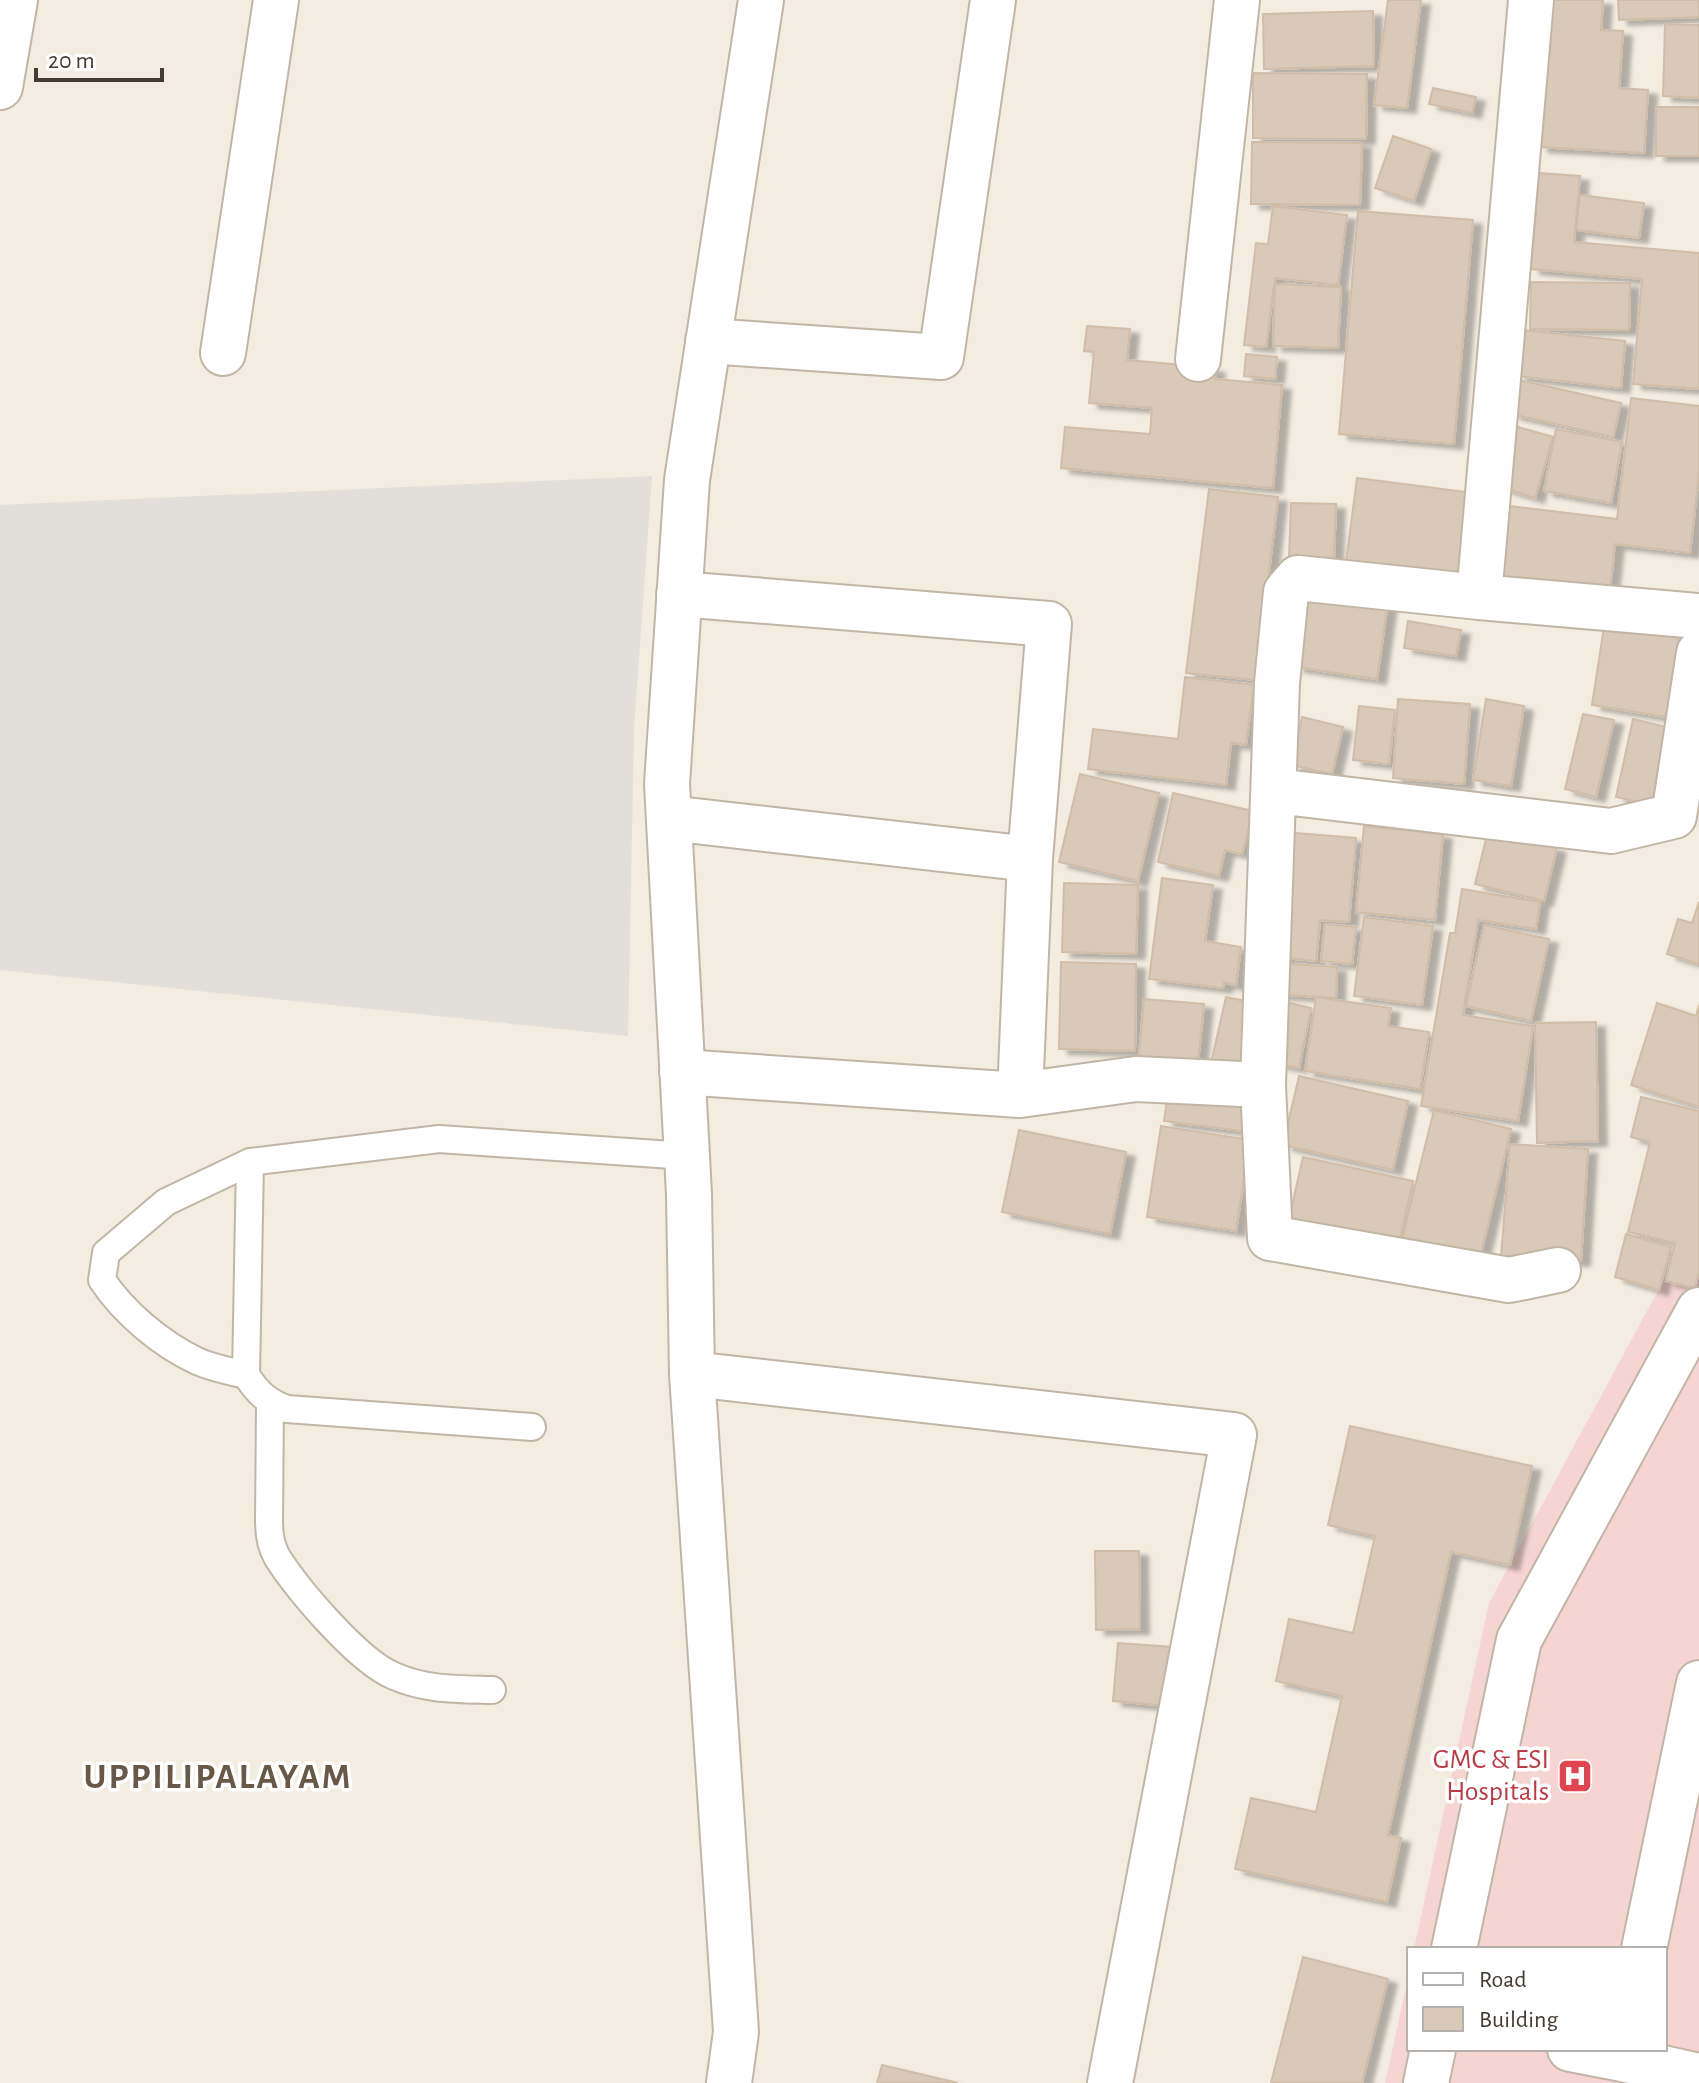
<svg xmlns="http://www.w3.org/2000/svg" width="1699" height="2083" font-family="'Alegreya Sans',sans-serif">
<defs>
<filter id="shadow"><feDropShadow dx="9" dy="5" stdDeviation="2" flood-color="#0004"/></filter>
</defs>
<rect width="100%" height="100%" fill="#f2ece1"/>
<path fill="#f5d4d2" d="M1699,1215V2083H1385L1409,1974V2049H1665V1949H1414L1489,1603Z"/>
<path fill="#e2deda" d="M652,476L634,729L628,1036L0,970V505Z"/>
<path fill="#d8c9b8" stroke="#d0bda8" stroke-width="2" filter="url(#shadow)" d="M1388,0H1421L1407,108L1374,105Z
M1539,0H1603L1601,30L1623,31L1619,88L1648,90L1644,153L1539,147Z
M1618,0H1699V17L1619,20Z
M1373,11L1374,66L1264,69L1263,14Z
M1665,24L1699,25V98L1663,96Z
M1253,73L1367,74L1366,139L1253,138Z
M1433,88L1476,97L1472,113L1429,104Z
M1656,107H1699V156H1656Z
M1393,136L1431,149L1414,201L1375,188Z
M1252,142L1362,143L1360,205L1251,204Z
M1539,173L1580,176L1574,242L1699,253V389L1633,384L1642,279L1531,269Z
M1580,195L1644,203L1639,238L1576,230Z
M1273,206L1347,215L1338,285L1275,278L1266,347L1244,345L1256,243L1268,244Z
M1358,211L1473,220L1454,444L1339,434Z
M1531,282L1630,283L1629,330L1530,329Z
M1275,284L1341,287L1338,348L1273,346Z
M1087,326L1130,329L1127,360L1216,368L1215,379L1282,385L1273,488L1061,468L1065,427L1150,434L1152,408L1089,403L1094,352L1084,351Z
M1522,330L1625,341L1621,388L1517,376Z
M1246,354L1277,357L1275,379L1244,376Z
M1519,380L1621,403L1613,437L1511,414Z
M1631,398L1699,406V474L1690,553L1615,544L1609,598L1492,584L1502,505L1617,519Z
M1518,427L1553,437L1535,498L1500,487Z
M1556,429L1622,442L1611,503L1544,491Z
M1357,478L1474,493L1463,577L1346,562Z
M1209,489L1278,497L1256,680L1186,673Z
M1291,503L1336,504L1334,558L1289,557Z
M1306,590L1388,602L1377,679L1295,667Z
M1408,621L1461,630L1456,656L1404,648Z
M1604,627L1679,638L1667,717L1592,705Z
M1185,677L1254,685L1246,745L1231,743L1226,785L1088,769L1093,729L1178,739Z
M1398,699L1470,704L1464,784L1393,778Z
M1486,699L1524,706L1511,786L1473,780Z
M1359,706L1395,710L1389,764L1353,760Z
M1583,714L1614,720L1596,797L1565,789Z
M1302,717L1343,727L1332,774L1292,765Z
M1633,719L1670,728L1653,805L1616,797Z
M1080,774L1159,793L1138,881L1059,862Z
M1173,793L1253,811L1242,854L1225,850L1219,876L1158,862Z
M1364,826L1443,834L1435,920L1356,912Z
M1488,831L1557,848L1544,901L1475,884Z
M1283,832L1356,838L1349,922L1320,920L1316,961L1273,957Z
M1162,878L1213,885L1205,941L1241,947L1236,985L1224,983L1223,988L1149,979Z
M1064,883L1138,885L1136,954L1062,952Z
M1462,889L1540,902L1536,929L1478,920L1463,1015L1533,1026L1518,1121L1421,1106L1450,933H1455Z
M1699,902V964L1667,954L1678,919L1692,923Z
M1364,917L1433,926L1422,1005L1354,996Z
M1325,924L1356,927L1352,964L1321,961Z
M1484,925L1549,939L1531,1021L1466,1006Z
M1061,962L1136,964L1135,1051L1059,1049Z
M1276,963L1337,967L1336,998L1274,994Z
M1226,997L1260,1004L1245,1070L1211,1063Z
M1316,997L1391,1008L1388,1026L1429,1032L1420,1089L1305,1071Z
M1144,999L1204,1004L1197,1073L1138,1067Z
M1282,1001L1311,1008L1299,1068L1270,1062Z
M1657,1003L1696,1016L1699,1005V1107L1631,1085Z
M1596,1022L1598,1141L1537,1143L1535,1023Z
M1299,1076L1408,1101L1393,1170L1283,1145Z
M1169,1086L1254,1097L1249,1132L1164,1121Z
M1641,1097L1699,1111V1271L1695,1288L1666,1281L1675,1243L1628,1232L1650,1142L1631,1137Z
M1434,1110L1511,1129L1478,1266L1400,1247Z
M1161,1126L1250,1140L1236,1231L1147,1217Z
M1019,1130L1126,1152L1110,1234L1002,1212Z
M1510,1144L1588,1149L1581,1261L1501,1256Z
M1303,1157L1413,1181L1397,1253L1287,1228Z
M1626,1234L1671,1247L1659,1290L1615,1277Z
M1350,1426L1532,1466L1510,1565L1451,1552L1388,1835L1401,1838L1387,1902L1235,1869L1251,1798L1316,1812L1342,1696L1276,1681L1289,1619L1353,1633L1375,1536L1328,1525Z
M1095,1551H1139L1140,1629L1096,1630Z
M1118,1643L1173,1647L1168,1706L1113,1701Z
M1303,1957L1388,1979L1362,2083H1271Z
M882,2065L958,2083H877Z"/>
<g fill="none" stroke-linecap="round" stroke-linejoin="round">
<g stroke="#c1b6a6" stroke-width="30">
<path id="lane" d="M250,1162L246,1375C258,1393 267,1402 287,1409L532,1427
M246,1375C230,1371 212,1368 197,1361C161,1344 124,1313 102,1280L106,1253L166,1202L250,1162L439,1139L687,1156
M270,1403L269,1521C269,1533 270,1545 277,1557C298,1590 358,1661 394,1676C426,1690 457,1689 492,1690"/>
</g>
<g stroke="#c1b6a6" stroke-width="48">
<path id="street" d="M761,0L687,480L667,784L689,1194L692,1374L1234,1435L1110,2083
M1531,0L1479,597L1699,616
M0,87L15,0
M708,341L941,357L993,0
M223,353L276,0
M1198,359L1237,0
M679,594L1049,624L1030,859L1020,1095
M1479,597L1298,578L1286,592L1277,683L1263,1085L1270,1238L1509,1280L1558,1270
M1276,791L1611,831L1674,816L1699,653
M669,818L1030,859
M682,1072L1020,1095L1136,1079L1263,1085
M692,1374L736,2032L729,2083
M1454,1949L1519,1640L1699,1310
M1644,1949L1699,1683
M1570,2049L1622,2059
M1624,2049L1622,2059L1699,2076
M1426,2083L1433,2049"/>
</g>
<use href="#lane" stroke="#fff" stroke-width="26"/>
<use href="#street" stroke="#fff" stroke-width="44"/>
</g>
<defs>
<g id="hospital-square" transform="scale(1.8)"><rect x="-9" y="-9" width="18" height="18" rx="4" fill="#e0444e" stroke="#fff"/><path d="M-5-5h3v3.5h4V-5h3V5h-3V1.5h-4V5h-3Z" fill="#fff"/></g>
</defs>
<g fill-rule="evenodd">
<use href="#hospital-square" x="1575" y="1776"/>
</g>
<g text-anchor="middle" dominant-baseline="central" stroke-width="7" stroke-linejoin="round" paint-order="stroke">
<g font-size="28" fill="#be3a42" stroke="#fff" text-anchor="end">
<text x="1549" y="1760">GMC &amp; ESI<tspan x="1549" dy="32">Hospitals</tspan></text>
</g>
<g font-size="36" font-weight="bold" letter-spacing="2" fill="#675848" stroke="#fff">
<text x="218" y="1777">UPPILIPALAYAM</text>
</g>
</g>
<rect x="1407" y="1947" width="260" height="104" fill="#ffffff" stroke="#b4b1ad" stroke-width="2"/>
<rect x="1423" y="1973" width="40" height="12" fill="#ffffff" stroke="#b4b1ad" stroke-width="2"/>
<text x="1479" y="1987" font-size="24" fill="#443b31">Road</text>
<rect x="1423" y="2007" width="40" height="24" fill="#d8c9b8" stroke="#b4b1ad" stroke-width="2"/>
<text x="1479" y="2027" font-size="24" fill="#443b31">Building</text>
<path d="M36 68v12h126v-12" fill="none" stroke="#443b31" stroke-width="4"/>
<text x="48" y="68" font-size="24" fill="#443b31" stroke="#ffffff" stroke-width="6" paint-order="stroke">20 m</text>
</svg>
